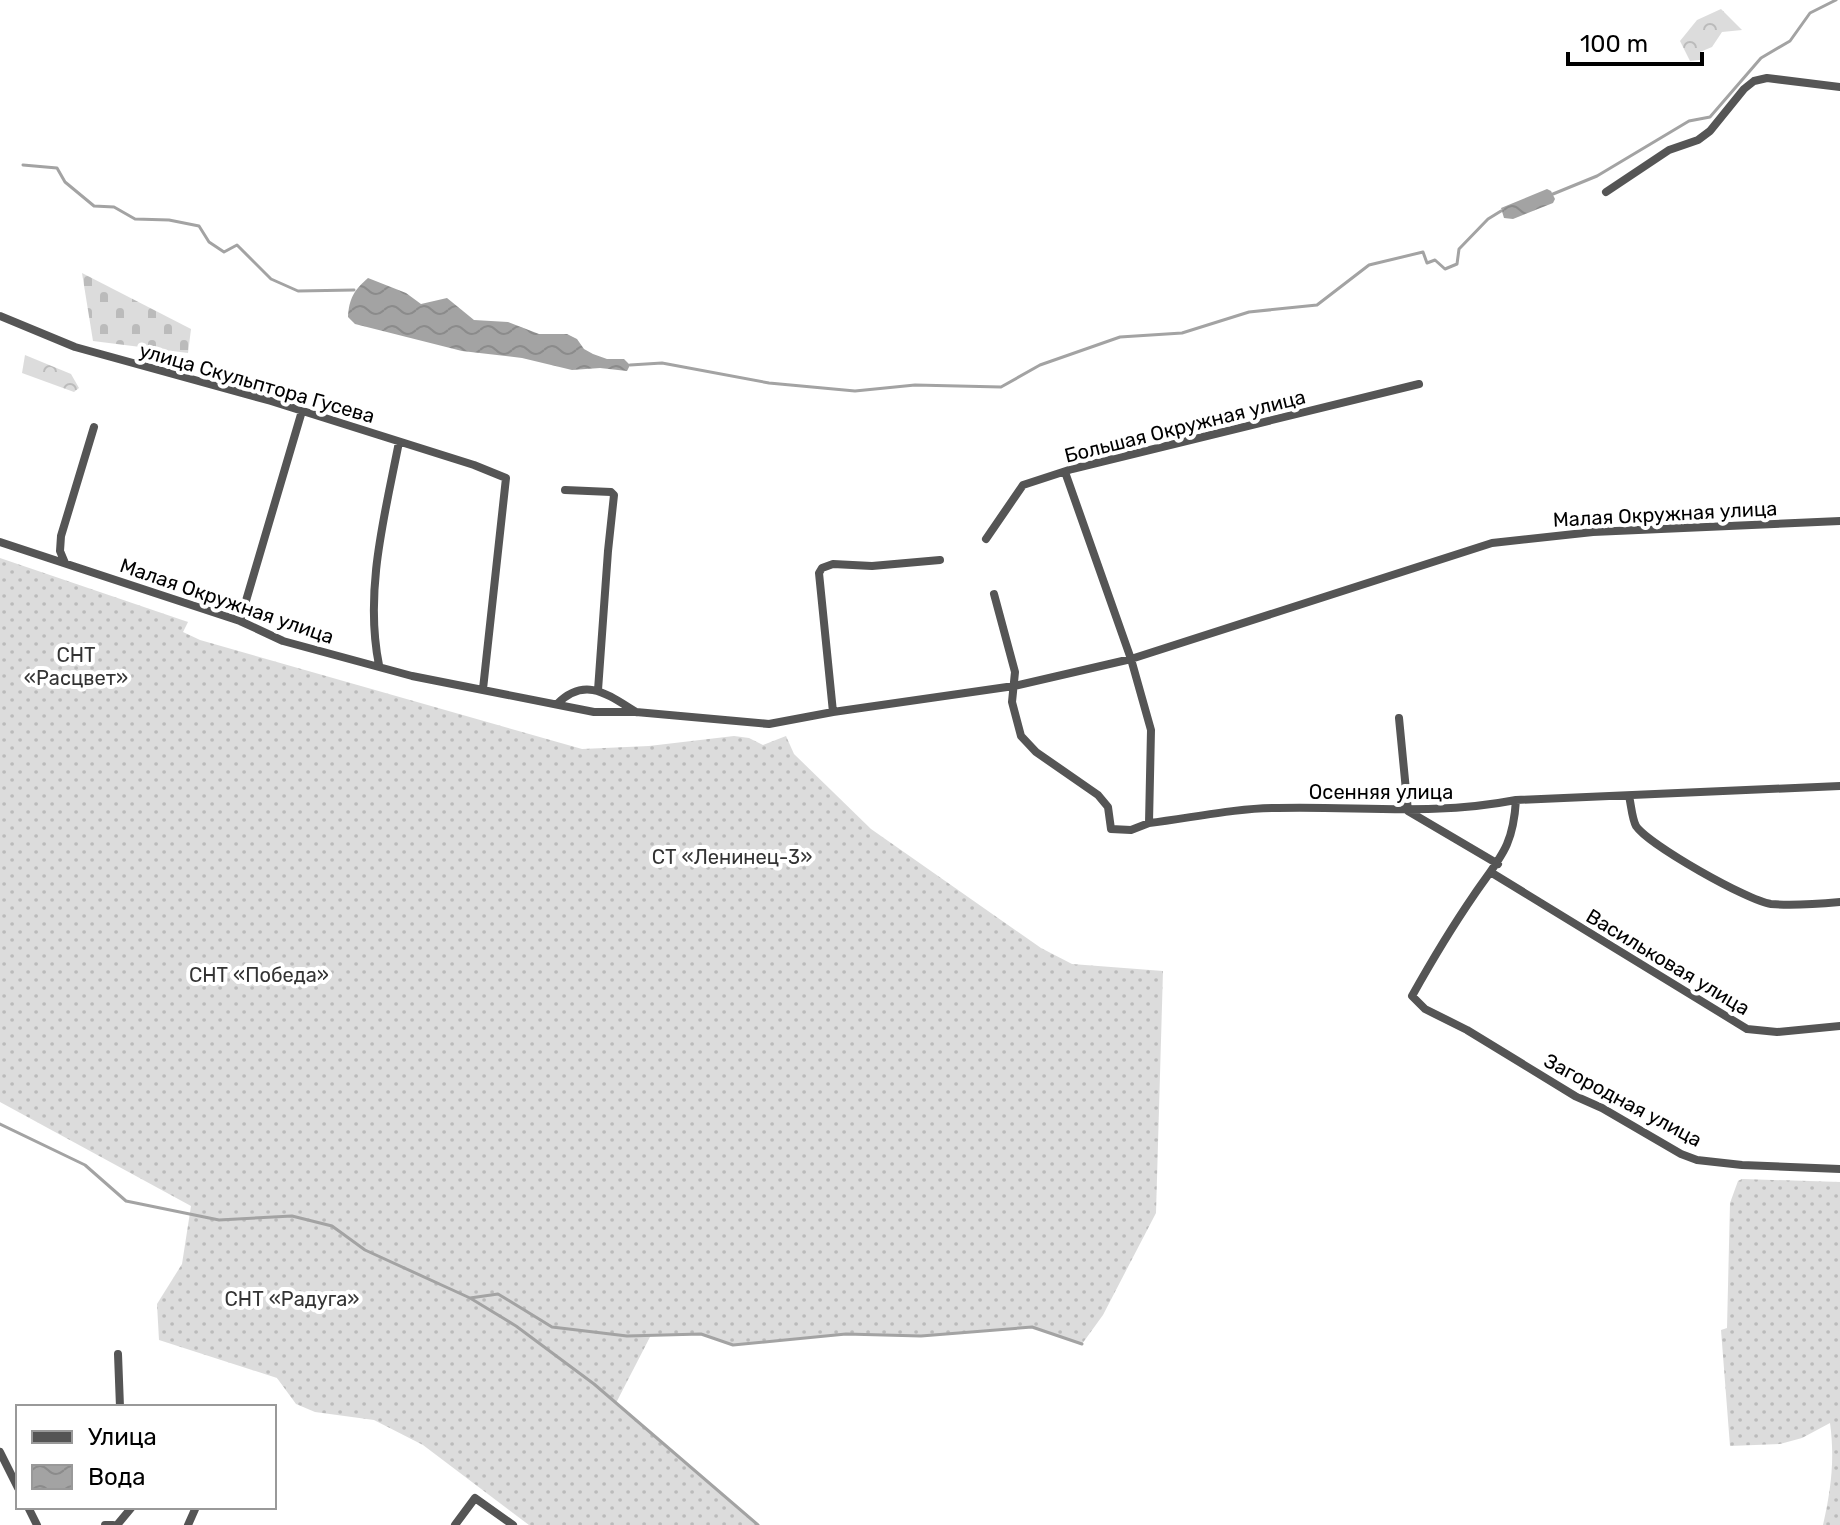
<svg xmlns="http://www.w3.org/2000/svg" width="1840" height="1525" font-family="Rubik,sans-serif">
<defs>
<pattern id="forest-crowns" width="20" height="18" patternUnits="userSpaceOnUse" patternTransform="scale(2)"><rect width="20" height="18" fill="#dcdcdc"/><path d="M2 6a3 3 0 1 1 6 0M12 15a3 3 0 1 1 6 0" fill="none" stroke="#bbb"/></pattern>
<pattern id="cemetery-stones" width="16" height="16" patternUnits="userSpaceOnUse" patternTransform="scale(2)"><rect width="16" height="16" fill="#dcdcdc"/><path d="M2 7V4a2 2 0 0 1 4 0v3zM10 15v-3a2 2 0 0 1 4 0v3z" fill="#bbb"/></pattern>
<pattern id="garden-dots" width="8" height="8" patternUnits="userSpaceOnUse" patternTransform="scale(2)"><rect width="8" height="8" fill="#dcdcdc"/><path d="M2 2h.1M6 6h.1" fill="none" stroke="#bbb" stroke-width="1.8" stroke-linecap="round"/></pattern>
<pattern id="water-waves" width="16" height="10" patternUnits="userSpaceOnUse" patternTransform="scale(2)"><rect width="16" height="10" fill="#a3a3a3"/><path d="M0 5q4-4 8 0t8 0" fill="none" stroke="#8b8b8b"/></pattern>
</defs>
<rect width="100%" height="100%" fill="#fff"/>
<path fill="url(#forest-crowns)" d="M1721,9L1742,30L1722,32L1712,47L1700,52V60L1690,61L1680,41L1697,20Z
M25,355L71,374L79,388L74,392L22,373Z"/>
<path fill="url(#cemetery-stones)" d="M82,273L191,329L188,353L93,341Z"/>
<path fill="url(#garden-dots)" d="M0,558L188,622L183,632L200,640L582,749L649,746L734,736L749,738L763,745L786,736L794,754L871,829L1041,948L1072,964L1163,971L1156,1213L1103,1315L1082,1344L1032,1327L921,1336L846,1334L733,1345L701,1334L651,1335L616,1403L758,1525H529L423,1445L374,1420L315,1412L296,1404L277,1378L159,1340L157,1304L182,1264L191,1206L0,1102Z
M1742,1179L1840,1182V1525H1823C1831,1490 1835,1459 1830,1423L1802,1438L1780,1444L1730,1446L1721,1330L1727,1328L1730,1203L1738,1181Z"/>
<path fill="url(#water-waves)" d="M1547,189L1551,191L1555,199L1553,203L1513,219L1504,218L1501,208Z
M368,278L406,293L421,304L447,298L474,320L508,322L539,334H567L577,339L584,349L593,354L607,359H624L630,365L627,371L600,368L572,370L522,358L462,351L355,324L348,317C349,299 354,290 368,278Z"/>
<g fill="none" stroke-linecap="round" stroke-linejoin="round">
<path stroke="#a3a3a3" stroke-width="3" d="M23,165L57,168L65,182L94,206L114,207L135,219L169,220L199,226L209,242L224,252L237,245L271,279L298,291L354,290
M1553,194L1597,176L1689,121L1710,117L1761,58L1790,41L1810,13L1836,0
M630,365L662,363L769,383L855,391L915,385L1001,387L1040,365L1120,337L1182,333L1249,312L1317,305L1369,265L1423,252L1427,263L1435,260L1445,269L1457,264L1459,249L1488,219L1501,211
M0,1124L85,1165L126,1201L219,1220L292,1216L332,1226L365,1250L470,1298L516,1326L594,1384L758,1525
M470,1298L498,1294L552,1327L627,1336L701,1334L733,1345L846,1334L921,1336L1032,1327L1082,1344"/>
<path stroke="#555" stroke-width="8" d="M1606,192L1669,150L1698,140L1710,131L1744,89L1754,81L1767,78L1840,87
M0,316L75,347L271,401L474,465L506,478L483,689
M1065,472L1131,659L1151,730L1149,823
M565,490L611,492L614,495L608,551L598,690
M986,539L1023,485L1072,469L1419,384
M0,542L240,621L283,641L412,676L594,712H636L769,724L833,712L1014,686L1131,659L1492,543L1593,532L1840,521
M65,563L60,551L61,536L94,427
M994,594L1015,672L1012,702L1021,736L1036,752L1098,795L1108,807L1111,829L1131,830L1149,823C1191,818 1235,808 1278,808C1360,806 1434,816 1516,800L1840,786
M240,621L302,411
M379,665C364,591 385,514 399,442
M557,704C585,676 607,694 636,712
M833,712L819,573L822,568L833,564L872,566L940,560
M1399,718L1408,811L1498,864
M1629,796C1631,804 1632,819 1636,826C1649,845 1748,901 1771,904C1793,906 1818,904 1840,902
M1516,800C1513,848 1500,857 1474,895C1452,927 1431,962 1412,996L1425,1009L1467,1030L1575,1096L1602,1108L1681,1154L1697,1160L1742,1165L1840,1169
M1492,873L1747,1029L1777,1032L1840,1026
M118,1354L120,1407
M0,1452L18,1488
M28,1507L37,1525
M105,1525H113
M117,1525L132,1507
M188,1525L196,1507
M455,1525L475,1498L513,1525"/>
</g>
<g text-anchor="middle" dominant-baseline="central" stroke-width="8" stroke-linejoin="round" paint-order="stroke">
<g font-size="20" fill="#000" stroke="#fff">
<text transform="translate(257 383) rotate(16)">улица Скульптора Гусева</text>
<text transform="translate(1185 426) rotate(-14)">Большая Окружная улица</text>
<text transform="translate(1665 514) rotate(-3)">Малая Окружная улица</text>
<text transform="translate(227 601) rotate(19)">Малая Окружная улица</text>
<text x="1381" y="792">Осенняя улица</text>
<text transform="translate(1668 962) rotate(31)">Васильковая улица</text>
<text transform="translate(1623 1100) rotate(28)">Загородная улица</text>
</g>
<g font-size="20" fill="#333" stroke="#fff">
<text x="76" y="655">СНТ<tspan x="76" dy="23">«Расцвет»</tspan></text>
<text x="732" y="857">СТ «Ленинец-3»</text>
<text x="259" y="975">СНТ «Победа»</text>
<text x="292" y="1299">СНТ «Радуга»</text>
</g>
</g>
<rect x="16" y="1405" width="260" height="104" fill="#ffffff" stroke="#999999" stroke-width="2"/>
<rect x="32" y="1431" width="40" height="12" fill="#555555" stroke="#999999" stroke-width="2"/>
<text x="88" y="1445" font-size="24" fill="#000000">Улица</text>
<rect x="32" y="1465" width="40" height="24" fill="url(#water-waves)" stroke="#999999" stroke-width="2"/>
<text x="88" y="1485" font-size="24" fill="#000000">Вода</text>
<path d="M1568 52v12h134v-12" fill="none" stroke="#000000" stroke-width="4"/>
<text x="1580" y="52" font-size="24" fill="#000000" stroke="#ffffff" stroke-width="6" paint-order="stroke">100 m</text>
</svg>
